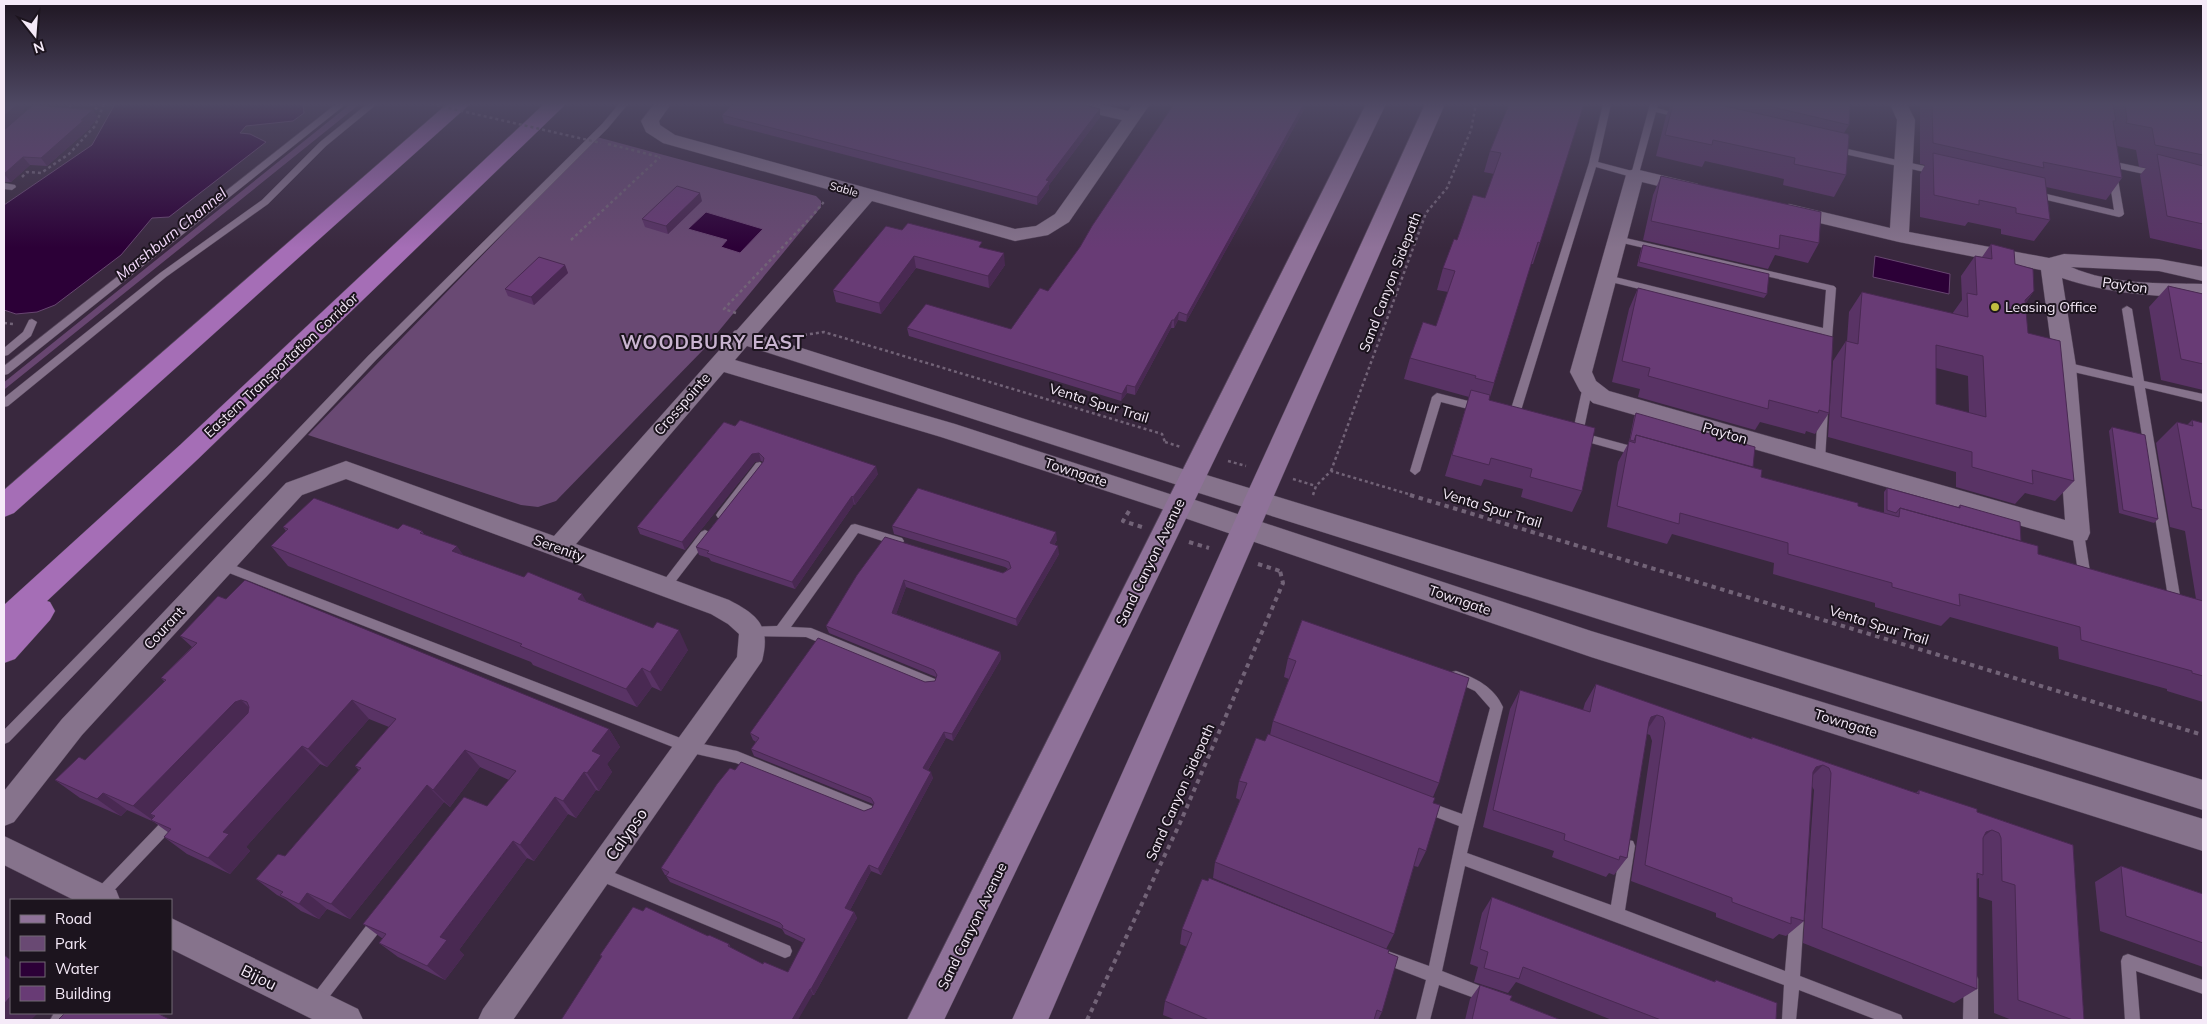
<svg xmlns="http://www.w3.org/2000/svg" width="2207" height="1024" font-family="Mulish,sans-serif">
<rect width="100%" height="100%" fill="#39283e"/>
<path fill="#694973" d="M597,137L816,196L821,201V207L704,349L556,501L538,507L521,505L308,435Z"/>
<path fill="#2c0037" stroke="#684671" d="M115,104H303L304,113L293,121L246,126L240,133L250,134L266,142L169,217L152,218L121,255L55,305L37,312L16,314L4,310V205L92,145Z
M706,212L763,229L740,253L721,247L727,240L688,229Z
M1875,256L1950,274L1949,294L1873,277Z"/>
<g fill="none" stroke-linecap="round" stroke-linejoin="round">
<path stroke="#684671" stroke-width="6" d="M4,386L355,104"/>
<g stroke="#534458" stroke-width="1">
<path id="service" d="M336,104H346L8,374L4,375V366Z
M367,104H377L326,146L268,204L166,277L8,406L4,407V398L160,273L262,200L320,142Z
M619,104H628L608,128L376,360L266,477L9,742L4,744V730L258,471L368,356L602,124Z
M1603,104H1611L1598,162L1632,171L1650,104H1658L1657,108L1685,116L1681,118L1656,112L1638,177L1635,178L1596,167L1519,417L1518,420H1510L1505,416L1510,412L1589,163Z
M1834,146L1938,169L1942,172L1938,175L1831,151V147Z
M2111,161L2158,171L2162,174L2158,177L2116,168L2124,214L2122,216L2119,217L2034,197L2030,194L2034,191L2114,210L2107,164Z
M4,183L15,185L16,187L12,190L4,189Z
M1617,236L1834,286L1836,288L1831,351L1826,354L1821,351L1822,334L1607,281L1602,278L1607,275L1823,328L1826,290L1614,241V237Z
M2127,306L2132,309L2144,381L2203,394V402L2145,388L2181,602L2179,605L2175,607L2167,604L2165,601L2168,597L2134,386L2065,370L2060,366L2065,362L2133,378L2122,309Z
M32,319L37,322L31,336L8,355L4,356V348L23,332L29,320Z
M1588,382L1593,386L1583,433L1642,449L1643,452L1642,455L1638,456L1573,438L1572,435L1583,386Z
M1437,393L1484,405L1485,408L1480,412L1441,402L1420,471L1415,475L1410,471L1432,397Z
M1823,405L1828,409L1825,460L1820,464L1815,460L1818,409Z
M760,462L765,466L764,469L726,518H718L716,515L718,512L756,463Z
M855,524L902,538L904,541L902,544L898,546L858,533L791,627L811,628L935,679L937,683L935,687L931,688L927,687L806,637L752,636L748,635L746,631L748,627L777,626L851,525Z
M2078,529L2082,530L2084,533L2091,578L2089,581H2081L2079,578L2072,533L2074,530Z
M705,530L709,532L711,535L709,538L669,590L665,592L661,590L659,587L661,584L701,532Z
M223,561L688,741L737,751L872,806L874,810L872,814L867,816L736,763L683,751L219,569L217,566L219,563Z
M1456,671C1476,678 1494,687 1503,707L1467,853L1611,905L1621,846L1623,841L1628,840L1633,841L1635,846L1625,910L1785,971L1790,914L1792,909L1797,907L1802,909L1804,914L1800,976L1901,1015L1903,1020H1877L1799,990L1796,1020H1782L1784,985L1465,866L1442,971L1493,991L1495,996L1493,1001L1488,1003L1439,985L1430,1020H1416L1426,980L1377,961L1375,956L1377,951L1382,949L1429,966L1459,826L1418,810L1416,806L1418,802L1423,800L1462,814L1490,708L1475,691L1452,680L1450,676L1452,672Z
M174,812L179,814L181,818L179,822L105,900H93L92,897L94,892L169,814Z
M598,866L790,946L792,951L790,956L785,958L593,878L591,873L593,868Z
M381,911L386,913L388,918L386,923L320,1009L315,1011L310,1009L308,1004L310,999L376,913Z
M2128,954L2203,980V994L2136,971L2140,1020H2125L2121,961L2123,956Z
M1971,972L1976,974L1978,979V1020H1963L1964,979L1966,974Z
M54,1013H71L67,1020H50Z"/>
</g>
<g stroke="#534458" stroke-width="1">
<path id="minor" d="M654,104H671L659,121L660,125L675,135L1015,229L1036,226L1055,214L1122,120L1071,108L1069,104H1100L1128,111L1133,104H1150L1069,222L1048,235L1015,241L872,201L757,334L1198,474L1202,480L1198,486L1190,489L747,346L735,360L955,424L1185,499L1189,505L1185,511L1177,514L941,437L724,372L576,544L729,600C758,615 771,626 762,661L513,1020H478L483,1009L737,657L739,634L728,624L711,614L346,479L302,495L82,735L14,822L4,826V791L62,719L286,483L346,461L554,536L731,337L734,331L737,330L855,197L663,143L646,132L641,121Z
M1890,104H1907L1915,120L1909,232L2049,258L2064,254L2159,259L2203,267V281L2159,271L2071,267C2111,285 2160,283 2203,284V298C2155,296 2108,294 2062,278L2076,366L2090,533L2087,540L2078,542L1593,403L1580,391L1570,372L1626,175L1628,171L1635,169L1698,184L1700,188L1698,192L1691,194L1642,182L1592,372L1596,381L1609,391L2065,520L2054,366L2041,270L1899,242L1782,214L1779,210L1782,206L1789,204L1890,228L1897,120Z
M4,836L116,890L120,900H74L4,865Z
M171,918L358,1009L363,1020H314L171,949Z"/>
</g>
<g stroke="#534458" stroke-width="1">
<path id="tertiary" d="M1190,470L2203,780V810L1180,487L1177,480L1180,473Z
M1177,494L1591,631L2203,819V851L1591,657L1167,512L1163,505L1167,498Z"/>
</g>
<g stroke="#534458" stroke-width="1">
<path id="secondary" d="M1366,104H1386L944,1020H907Z
M1425,104H1445L1272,500L1048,1020H1012L1244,500Z"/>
</g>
<g stroke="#534458" stroke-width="1">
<path id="motorway" d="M447,104H470L14,513L4,517V490Z
M544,104H566L198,459L47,601L50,602L55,611L50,620L15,659L4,663V605L180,445Z"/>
</g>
<path stroke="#726377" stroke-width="2.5" stroke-dasharray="3 3" stroke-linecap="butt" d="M90,104L100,111
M65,111L72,104
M608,144L660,157
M22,177L27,172L41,173L69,154L95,126L104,104
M571,240L660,157
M736,313L724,309L812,216L823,203L820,202
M4,323L13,324
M804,335L824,332L1162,434L1165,442
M1165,442L1181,447
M1228,461L1246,466
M1331,471L1426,213L1447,188L1471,130L1476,104
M1293,479L1316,486
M1313,495L1316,486L1331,471L1415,496"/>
<path stroke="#726377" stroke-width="4" stroke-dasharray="4.5 4.5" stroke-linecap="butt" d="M1410,495L2203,735
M1129,511L1123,521L1142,527
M1189,542L1209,548
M1258,564L1280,571
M1087,1020L1180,823L1283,583L1280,571"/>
<use href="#service" fill="#86738c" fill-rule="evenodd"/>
<use href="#minor" fill="#86738c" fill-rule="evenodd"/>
<use href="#tertiary" fill="#86738c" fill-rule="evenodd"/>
<use href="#secondary" fill="#8f7299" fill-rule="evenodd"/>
<use href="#motorway" fill="#a56eb6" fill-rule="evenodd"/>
<path stroke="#726377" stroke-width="2.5" stroke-dasharray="3 3" stroke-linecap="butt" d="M431,104L601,143"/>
</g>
<path fill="#593365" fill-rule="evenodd" d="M1174,104H1307L1186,322L1178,320L1174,328H1171L1135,395L1127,393L1121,401L909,336L907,328L1011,329L1048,291L1080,247Z
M1509,104L1540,243L1533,264H1531L1489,400L1582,491L1572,512L1521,497L1523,489L1484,479L1481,486L1445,476L1469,397L1404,379L1410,358L1436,326L1448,292L1437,290L1443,268L1457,240L1485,198L1494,174L1484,172L1490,151Z
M1668,104H1850L1849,125L1844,133L1846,175L1834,197L1783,185L1784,179L1705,161L1702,167L1656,156L1666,116L1670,107L1667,106Z
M1916,104H2203V250L2150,238L2140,175L2146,168L2139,167L2136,150L2117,146L2122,178L2106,200L2046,187L2050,220L2034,241L2001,234V229L1968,222L1965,226L1920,217V174L1925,165L1920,164V105Z
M722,115L1100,117L1049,185V189L1037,205L724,123Z
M98,118L89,127L90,128L47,166L30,165L11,182H4V130Z
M1661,176L1819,243L1808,263L1775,255L1768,269L1643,240L1653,195Z
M702,201L668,234L645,227L642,219Z
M902,230L983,248L1005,265L989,288L916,268L881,314L836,302L833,290Z
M1991,244L2015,264L2034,291L2025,304L2028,333L2074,481L2055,501L2025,493L2015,504L1956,487V472L1828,437L1833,361L1846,341H1847L1849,312L1862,292L1952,314L1962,300L1961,276L1975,256L1982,257ZM1936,368L1968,376L1969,413L1936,404Z
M1643,245L1767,294L1764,298L1637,266L1641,249Z
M565,265L568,273L534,305L508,296L505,289Z
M2168,286L2203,294V390L2161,380L2149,307Z
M1638,288L1829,413L1815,434L1806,431L1805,434L1760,422L1755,430L1638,397L1640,389L1612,382L1629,309Z
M1636,413L1753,467L1761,477L1858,506L1884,513V492L1887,488L1958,507L1960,505L2021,541L2038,554L2196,599L2185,531L2170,527L2156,443L2177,422L2187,425L2192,420L2203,423V702L2167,691V689L2059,659L2058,647L1950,617L1941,626L1875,607V603L1773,574L1774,563L1672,534L1667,544L1607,527L1618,462L1629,442L1634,417Z
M724,422L878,474L855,505L854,504L795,589L711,561L709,558L699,555L696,547L763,462L761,461L755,462L685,550L640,534L637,527Z
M2112,427L2158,519L2154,523L2119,513L2109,431Z
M892,526L1057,540L1054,545L1059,554L1017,626L906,587L896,614L1000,652L1001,659L953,741L946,738L928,770L933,778L881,875L871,871L862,888L850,910L854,912L857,918L814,995L601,957L600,955L643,911L729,944L731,948L763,964L788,972L804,943L785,934L782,929L670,882L666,876L667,875H665L661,868L864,811L872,808L873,804L754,756L751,749L756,742L753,740L750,733L925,682L935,681L936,677L829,633L826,626L857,575L1003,573L1008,569L1005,567L894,534Z
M283,527L398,529L422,531L424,534L464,556L587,602L688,650L661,691L652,687L637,707L533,665L531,662L288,566L271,546L286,531Z
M226,599L609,729L620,747L607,764L612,772L599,791L596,790L576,818L568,814L534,861L527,858L459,950L464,955L445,980L398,957L379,943L383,939L363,924L487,806L509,780L480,767L450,807L444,802L350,919L327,909L319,919L301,911L285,899L277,895L256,879L285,856L359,770L355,766L389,727L369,719L327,767L320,764L296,791L246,847L250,851L230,874L187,854L164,837L169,833L154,822L127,810L121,816L80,798L55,780L85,760L165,682L161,678L192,647L180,636Z
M1302,620L1439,783L1433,797V803L1426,851L1418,867L1414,866L1394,934L1386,949L1213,878L1215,862L1240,800L1236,798L1239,781L1265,741L1270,735L1273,721L1289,679L1284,677L1288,658Z
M1596,684L1750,739L1752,737L1916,793L1919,790L1977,812L2073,845L2084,1020H2012L1994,1013L1992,901L1979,897V878L1977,879V989L1954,1003L1803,943L1814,790L1812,786L1804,921L1786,936L1779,934L1773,939L1716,917V913L1631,881L1652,741L1650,735L1647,734L1627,858L1614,875L1609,873L1606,877L1552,857L1554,851L1483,827L1510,709L1520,690L1583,710L1585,703Z
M2121,866L2203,894V967L2100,931L2095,882Z
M1492,897L1713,982L1716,980L1776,1020H1612L1516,982L1508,993L1474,982L1478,967L1470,964L1482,913Z
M1182,929L1388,953L1382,1012L1378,1020H1176L1163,1015L1165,1001L1187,947L1180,944Z
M1480,985L1510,1000L1561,1020H1465L1470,999Z"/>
<path fill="#492952" d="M16,104H30L23,110L24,112L4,130V116Z
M1304,104H1307L1186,322L1187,315Z
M1100,109V117L1049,185V189L1037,205V197L1046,180Z
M93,110L98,118L89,127L90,128L47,166L41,158Z
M23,157L30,165L11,182L4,174Z
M700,193L702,201L668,234L666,226Z
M1004,253L1005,265L989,288L988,276Z
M914,256L916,268L881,314L879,303Z
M565,265L568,273L534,305L531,297Z
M2034,291L2019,312L2025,300Z
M1179,312L1178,320L1174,328V320Z
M1172,320L1171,328L1135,395V387Z
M1127,385V393L1121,401L1122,394Z
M759,453L761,461L755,462L685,550L682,542L752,454Z
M876,466L878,474L855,505L853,497Z
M852,496L854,504L795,589L792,582Z
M1056,532L1057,540L1050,551V543Z
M457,546L471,566L452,551Z
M1058,546L1059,554L1017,626L1016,619Z
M904,580L906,587L894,620L892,613Z
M582,594L593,613L578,599Z
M679,630L688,650L661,691L650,672Z
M1000,652L1001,659L953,741L952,734Z
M642,668L652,687L637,707L626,689Z
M241,700L260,718L155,816L150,814L159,821H154L133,806L235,702Z
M352,700L369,719L327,767L308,749Z
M1657,715L1645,733L1651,717Z
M609,729L620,747L607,764L612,772L599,791L587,773L592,751Z
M944,732L946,738L925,775L923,768Z
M302,746L320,764L246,847L250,851L230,874L208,858L223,832Z
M465,750L480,767L450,807L433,790Z
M1823,765L1806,782L1816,767Z
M584,772L596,790L576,818L563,801Z
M931,772L933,778L881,875L878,869Z
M427,785L444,802L350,919L331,904Z
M103,793L127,810L121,816L97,799Z
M555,797L568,814L534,861L520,845Z
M1992,830L1971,846L1986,832Z
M513,841L527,858L459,950L464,955L445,980L427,966L440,937Z
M869,865L871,871L848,914L845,908Z
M307,893L327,909L319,919L299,904Z
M854,912L857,918L814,995L811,989Z
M810,989L813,994L798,1020H792Z
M11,996V1013H38L31,1020H4V1004Z"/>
<path fill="#683b75" stroke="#492952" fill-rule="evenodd" d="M4,104H18L4,116Z
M733,104H1081L1100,109L1046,180L1049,181L1037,197L722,115Z
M1174,104H1304L1187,315L1179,312L1174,320H1172L1135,387L1127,385L1122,394L907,328L926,304L1011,329L1040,288L1048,291L1080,247L1092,226Z
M1509,104H1584L1540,243L1538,242L1494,383L1475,378L1476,376L1410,358L1423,322L1436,326L1455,271L1443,268L1454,239L1457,240L1473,195L1485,198L1501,153L1490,151Z
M1673,104H1716L1848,134L1849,136L1846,175L1794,164L1795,158L1713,140L1712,145L1665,135Z
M1760,104H1850L1849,125Z
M1932,104H2113L2116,121H2113L2122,178L2043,162L2044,168L1933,143Z
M2125,104H2203V155L2155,145L2152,128L2126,123L2127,120Z
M33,105L93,110L81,120H84L41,158L23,157L4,174V130Z
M1933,153L2045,178L2050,220L2016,213V208L1979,200V205L1934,195Z
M2157,154L2203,166V224L2167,216Z
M1661,176L1821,212L1819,243L1780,235L1779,249L1651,221Z
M677,186L700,193L666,226L642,219Z
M908,223L982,242L979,247L1004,253L988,276L914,256L879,303L833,290L886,226L902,230Z
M1991,244L2014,250L2015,264L2033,269L2034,291L2025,300L2028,333L2060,341L2074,481L2032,470L2033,484L1972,467V452L1841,417L1846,341L1858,344L1862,292L1968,317L1967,293L1977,295L1975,256L1992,259ZM1936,345L1983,356L1986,417L1936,404Z
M1643,245L1769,274L1767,294L1639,262Z
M539,257L565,265L531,297L505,289Z
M2168,286L2203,294V364L2181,359Z
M1638,288L1833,337L1829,413L1819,410L1818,413L1769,400L1768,409L1648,376L1650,368L1622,361Z
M1471,390L1490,395L1489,400L1595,428L1582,491L1530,477L1532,469L1491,458L1489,465L1452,455Z
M1636,413L1755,447L1753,467L1636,435L1634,441L1630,440Z
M740,420L876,466L853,497L852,496L792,582L707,553L709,551L696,547L763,462L764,458L759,453L752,454L682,542L637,527L724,422L735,426Z
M2192,420L2203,423V510L2192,507L2177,422L2193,426Z
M2112,427L2145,435L2158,519L2123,510Z
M1636,435L1762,470L1761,477L1858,503V506L1899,517L1900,508L2038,546V554L2203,601V676L2192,673V671L2081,640L2080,627L1959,594L1960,606L1892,587V583L1788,554V543L1680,513L1679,524L1617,506L1629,441L1635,443Z
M918,488L1056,532L1050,543L1058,546L1016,619L904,580L892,613L1000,652L952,734L944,732L923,768L931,772L878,869L869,865L859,882L845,908L854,912L811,989H810L792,1020H561L602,956L600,955L633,907L643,911L646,907L708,936L709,935L729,944L728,946L763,964L764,962L788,972L805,939L782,928L783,926L780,923L666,876L669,872L661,868L717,784L730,768L735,770L741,762L864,811L872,808L874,803L871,798L751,749L759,738L750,733L818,638L925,682L935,681L937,675L934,670L826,626L857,575L885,537L1003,573L1011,568L1009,562L1004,560L892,526Z
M1887,488L1960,508V505L2020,522L2021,541L1900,508L1896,513L1887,510Z
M314,498L398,529L403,524L422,531L420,533L457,546L452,551L524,577L528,572L547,580L582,594L578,599L653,628L657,622L679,630L650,672L642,668L626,689L520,646L522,644L271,546L288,529L283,527Z
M245,580L609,729L592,751L601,755L587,773L584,772L563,801L555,797L520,845L513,841L440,937L447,940L427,966L379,943L386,934L363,924L464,797L487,806L516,771L465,750L433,790L427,785L331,904L307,893L299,904L280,895L283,892L256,879L278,854L285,856L361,768L355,766L396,719L352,700L308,749L302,746L276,774L223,832L229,834L208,858L164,837L171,829L151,820L155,816L150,814L248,713L249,707L247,702L241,700L235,702L133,806L103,793L97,799L55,780L79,757L85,760L166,680L161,678L197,643L180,636L218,596L226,599Z
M1302,620L1469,678L1439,783L1273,721L1296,661L1288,658Z
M1596,684L1752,739V737L1919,794V790L1977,809V812L2073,845L2084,1020H2073L2018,1000L2015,885L2002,881L2001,838L1999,833L1992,830L1986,832L1983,838V875L1977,873V989L1822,928L1831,773L1829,768L1823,765L1816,767L1813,772L1804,921L1791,917V924L1732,902V898L1645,865L1665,723L1663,717L1657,715L1651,717L1649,722L1627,858L1620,856L1619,860L1564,840L1565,834L1493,810L1520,690L1590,712Z
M1268,734L1435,798L1433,803L1440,805L1426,851L1419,848L1394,934L1215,862L1247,783L1239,781L1256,738L1265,741Z
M2121,866L2203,894V943L2126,916Z
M1209,878L1389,950L1388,953L1398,957L1382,1012L1377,1010L1374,1020H1209L1165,1001L1192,933L1182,929L1202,879L1208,881Z
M1492,897L1715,982L1716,980L1777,1003L1776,1020H1661L1523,967L1519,979L1484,968L1488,952L1480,949Z
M4,955L11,960V996L4,1004Z
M1480,985L1512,996L1510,1000L1561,1020H1472Z
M65,1013H157L171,1020H58Z"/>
<linearGradient id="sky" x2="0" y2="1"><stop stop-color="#1f1622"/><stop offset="0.42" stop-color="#4e4863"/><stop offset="1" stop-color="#4e4863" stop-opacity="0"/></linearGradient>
<rect width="2207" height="248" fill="url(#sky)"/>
<circle fill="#c0be40" stroke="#1c141e" stroke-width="2" cx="1995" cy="307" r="5"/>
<g text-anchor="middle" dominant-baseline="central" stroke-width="4" stroke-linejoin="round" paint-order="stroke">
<g font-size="11" fill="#f5eaf8" stroke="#1c141e">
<text transform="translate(844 189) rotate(16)">Sable</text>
</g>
<g font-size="14" fill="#f5eaf8" stroke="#1c141e">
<text transform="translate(1390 282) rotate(-69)">Sand Canyon Sidepath</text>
<text transform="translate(2125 285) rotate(8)">Payton</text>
<text transform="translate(281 365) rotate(-43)">Eastern Transportation Corridor</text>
<text transform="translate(1099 403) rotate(17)">Venta Spur Trail</text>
<text transform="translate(682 404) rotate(-49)">Crosspointe</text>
<text transform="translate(1725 433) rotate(16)">Payton</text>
<text transform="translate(1076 472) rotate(18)">Towngate</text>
<text transform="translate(1492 508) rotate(17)">Venta Spur Trail</text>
<text transform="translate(559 548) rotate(20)">Serenity</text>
<text transform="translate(1150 562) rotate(-64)">Sand Canyon Avenue</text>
<text transform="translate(1460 600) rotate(19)">Towngate</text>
<text transform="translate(1879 625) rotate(17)">Venta Spur Trail</text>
<text transform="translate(164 628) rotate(-47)">Courant</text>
<text transform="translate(1846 723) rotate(17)">Towngate</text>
<text transform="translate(1180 792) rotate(-66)">Sand Canyon Sidepath</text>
<text transform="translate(972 926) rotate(-64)">Sand Canyon Avenue</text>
</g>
<g font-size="14" fill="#f5eaf8" stroke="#1c141e" text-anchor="start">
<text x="2005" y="307">Leasing Office</text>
</g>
<g font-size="15" font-style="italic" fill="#f4dafc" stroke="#1c141e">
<text transform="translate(171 234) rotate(-39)">Marshburn Channel</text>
</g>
<g font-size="16" fill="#f5eaf8" stroke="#1c141e">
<text transform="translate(626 834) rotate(-55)">Calypso</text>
<text transform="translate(259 977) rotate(26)">Bijou</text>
</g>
<g font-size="19" font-weight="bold" letter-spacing="1" fill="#cab5d1" stroke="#1c141e">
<text x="713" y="342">WOODBURY EAST</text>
</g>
</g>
<rect width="2207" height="1024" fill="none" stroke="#f5eaf8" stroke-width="10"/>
<rect x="10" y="899" width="162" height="115" fill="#1c141e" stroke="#736a75"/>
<rect x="20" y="915" width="25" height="8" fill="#8f7299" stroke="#736a75"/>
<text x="55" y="924" font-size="15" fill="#f5eaf8">Road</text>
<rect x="20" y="936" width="25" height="15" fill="#694973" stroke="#736a75"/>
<text x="55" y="949" font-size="15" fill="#f5eaf8">Park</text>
<rect x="20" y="962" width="25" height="15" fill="#2c0037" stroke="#736a75"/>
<text x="55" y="974" font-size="15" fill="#f5eaf8">Water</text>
<rect x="20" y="986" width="25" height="15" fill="#683b75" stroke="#736a75"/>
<text x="55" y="999" font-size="15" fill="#f5eaf8">Building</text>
<g transform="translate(35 35) rotate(163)" stroke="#1c141e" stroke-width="4" paint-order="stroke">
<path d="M0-4L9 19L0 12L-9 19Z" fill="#f5eaf8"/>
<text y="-8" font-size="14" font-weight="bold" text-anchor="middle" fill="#f5eaf8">N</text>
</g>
</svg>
